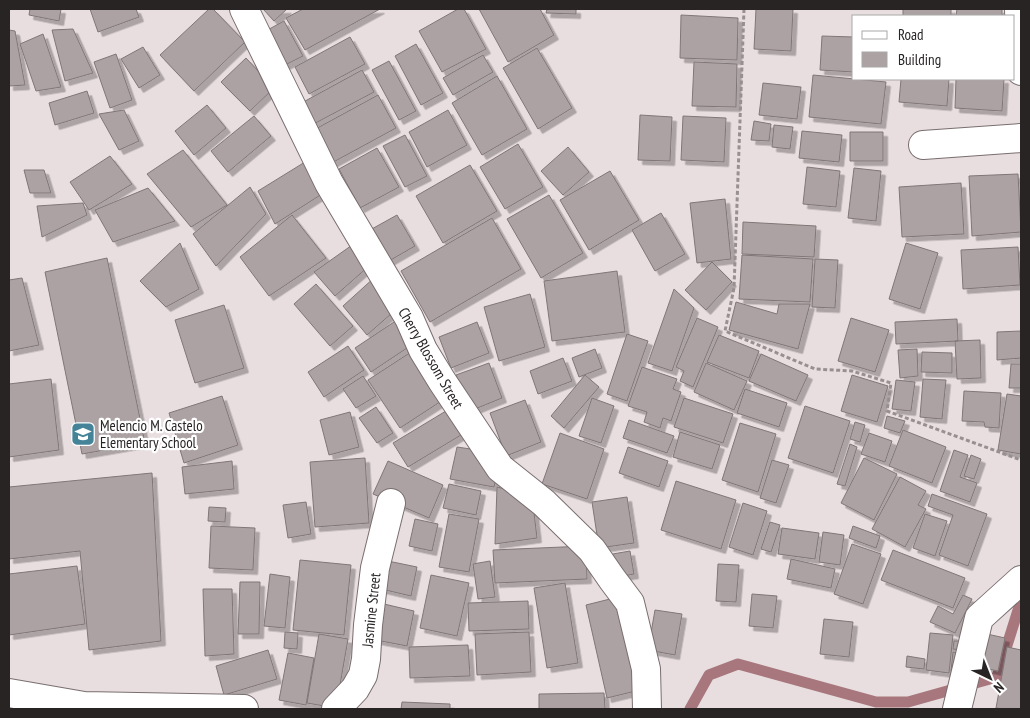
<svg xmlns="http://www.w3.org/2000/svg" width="1030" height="718" font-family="'PT Sans Narrow',sans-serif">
<defs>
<filter id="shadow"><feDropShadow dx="4.5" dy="4.5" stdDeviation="0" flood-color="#0004"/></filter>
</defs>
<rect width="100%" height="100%" fill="#e9dedf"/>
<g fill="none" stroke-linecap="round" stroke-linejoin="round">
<path stroke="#a7777d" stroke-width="11" d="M690,709L709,675L738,664L876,702H908L997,677L1020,604H1021"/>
</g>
<path fill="#ada2a3" stroke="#807677" filter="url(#shadow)" d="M30,9H61L59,21L29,15Z
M90,9H136L139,17L98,32Z
M209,9H213L245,42L194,91L160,55Z
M263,9H287L274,21Z
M303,9H380L305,50L286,18Z
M458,9H464L486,49L442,72L419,31Z
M479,9H540L554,35L508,62Z
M547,9H576V14L546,13Z
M756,9H793L791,51L754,49Z
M903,9H951V16H903Z
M957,9H1002V16H956Z
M681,15L738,18L737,60L680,58Z
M284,21L303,56L281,67L262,33Z
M73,29L93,73L65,81L52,30Z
M9,30L15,31L25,85L9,86Z
M43,34L61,87L36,91L20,44Z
M822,36L854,37V72L820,70Z
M350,37L365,64L309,94L295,67Z
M416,44L443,93L421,105L395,56Z
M143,47L160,75L139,88L121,59Z
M537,48L572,108L538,129L503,68Z
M116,54L132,100L110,108L94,62Z
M483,55L493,72L453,95L443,78Z
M246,58L274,88L250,111L221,82Z
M389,61L416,111L399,120L372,70Z
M694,62L737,64L736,107L692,106Z
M362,70L374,92L308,127L296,106Z
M813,75L886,82L881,124L809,117Z
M497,76L527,129L482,155L452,103Z
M901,79H949L947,106L899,102Z
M956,79H1004L1002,111L955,108Z
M763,83L801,87L797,119L759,115Z
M87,91L94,113L55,125L49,103Z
M378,95L396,128L328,165L310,132Z
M207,105L226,128L194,155L175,131Z
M124,110L139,141L119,150L99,114Z
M448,110L467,145L427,167L409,132Z
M640,115L672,117L670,161L638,160Z
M254,116L271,136L228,172L211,151Z
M683,116L726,118L724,162L681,160Z
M754,121L771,124L769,141L751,140Z
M774,125L793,127L790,149L772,147Z
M802,131L842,135L839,162L799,158Z
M850,132H883V161H850Z
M405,135L427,176L405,187L383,146Z
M518,144L543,187L505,209L480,167Z
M568,147L589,172L563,195L541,171Z
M377,148L399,187L360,208L339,169Z
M183,150L227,205L191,227L147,174Z
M110,156L132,184L89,210L70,182Z
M305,162L322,194L275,224L258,191Z
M470,165L497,211L443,243L416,196Z
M807,167L840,171L836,207L803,204Z
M854,168L881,171L876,221L848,218Z
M24,170H44L51,193H30Z
M610,171L639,220L589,250L560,200Z
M1018,174L1021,232L972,236L969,176Z
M961,183L964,234L902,237L899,187Z
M250,187L266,214L216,266L193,234Z
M148,188L175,221L113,242L95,210Z
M549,195L583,253L541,278L507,219Z
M725,199L731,259L697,263L690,203Z
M83,203L87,215L42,237L37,206Z
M661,213L685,254L655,271L632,230Z
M292,215L326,258L269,296L240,257Z
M397,215L415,246L389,261L370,230Z
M492,218L521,269L430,322L401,271Z
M743,222L816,226L814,257L742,254Z
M180,243L199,289L166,307L140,281Z
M355,243L369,266L335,296L314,272Z
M906,243L938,253L920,309L889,299Z
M1018,247L1020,285L963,289L961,250Z
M742,255L813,259L810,302L739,299Z
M107,258L145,443L82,454L45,272Z
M815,259L838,260L835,308L812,307Z
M712,262L732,282L706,310L685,290Z
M617,271L625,332L552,341L544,281Z
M375,277L400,306L367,335L343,306Z
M22,278L39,345L9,351V280Z
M316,284L353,326L330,346L294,304Z
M674,289L694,308L672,371L648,363Z
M530,294L545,347L499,361L484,307Z
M736,302L777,314L779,304H810L798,349L729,330Z
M224,305L244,368L195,383L175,320Z
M697,318L718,327L693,387L680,381L684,371L676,367Z
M851,318L889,330L875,372L838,361Z
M957,319L958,341L896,344L895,322Z
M397,320L413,344L371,372L355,348Z
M477,322L489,353L451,368L439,337Z
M1021,331V358L997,360V332Z
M627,334L648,341L627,401L607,394Z
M719,335L759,351L749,378L707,362Z
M980,340L981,378L957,379L955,341Z
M348,346L364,370L324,397L308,372Z
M595,349L602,368L579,377L572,358Z
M917,349L918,376L900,378L898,350Z
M411,352L443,400L400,428L368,380Z
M922,352L952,353V373L921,372Z
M761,354L808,375L796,401L749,381Z
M563,358L572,381L538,394L530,371Z
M489,363L502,398L470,411L456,375Z
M706,363L747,381L734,410L694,392Z
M1011,364H1021V388H1009Z
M642,367L677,379L673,389L681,392L671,421L663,418L660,428L644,422L647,412L628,406Z
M585,375L599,387L564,428L551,416Z
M852,375L888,386L877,422L841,411Z
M363,376L376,396L356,408L343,389Z
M51,379L59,450L9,457V384Z
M923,379L946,380L942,419L920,417Z
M896,380L915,382L911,411L892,409Z
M745,389L787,403L779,427L737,413Z
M964,391L1001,393L999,428L985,427L984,422L962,421Z
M1007,394L1021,396V454L998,450Z
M222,396L238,445L184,463L169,413Z
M592,398L614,406L601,443L579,436Z
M684,398L733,414L723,443L674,427Z
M525,400L541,442L506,456L490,413Z
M805,406L850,421L833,473L788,458Z
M376,407L393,433L377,443L359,418Z
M446,411L461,435L408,467L393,443Z
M350,412L359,447L329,455L320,420Z
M887,416L905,421L900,433L884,428Z
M629,420L674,436L667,453L623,438Z
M855,422L865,425L860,442L850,439Z
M740,423L776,434L758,492L722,480Z
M903,430L946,447L932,483L889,466Z
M680,432L720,445L712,469L673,457Z
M560,433L604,449L587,499L542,484Z
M869,433L892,441L885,462L861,454Z
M850,444L857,447L845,486L837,484Z
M457,447L484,451L498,470L494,487L450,479Z
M628,447L668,461L659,487L619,473Z
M954,450L968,455L960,477L977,483L970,502L940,491Z
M971,455L981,459L974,479L964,476Z
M365,458L369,523L315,527L310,462Z
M864,458L897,474L874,520L841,503Z
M772,460L789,465L776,503L760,498Z
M232,461L234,489L185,494L182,467Z
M388,461L443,485L429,518L373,494Z
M152,473L161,641L89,650L80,551L9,559V487Z
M900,477L926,491L918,505L926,509L905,547L872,529Z
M676,481L736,500L721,549L661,530Z
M449,484L481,491L476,515L443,508Z
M497,487L532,496L537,538L495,544Z
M932,494L987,514L968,566L939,555L953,515L928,506Z
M627,497L634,543L599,548L592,502Z
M306,502L311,534L288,538L283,505Z
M743,503L767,511L753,555L729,547Z
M209,507L226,508L225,522L208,521Z
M449,514L479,519L469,572L439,567Z
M925,514L947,521L935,556L913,548Z
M415,519L438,524L432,551L409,546Z
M770,522L780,525L771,552L761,549Z
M211,526L255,528L253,570L209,568Z
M853,526L880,536L876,548L849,538Z
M782,528L819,533L815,559L778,554Z
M823,532L844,535L840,565L819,562Z
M852,544L881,554L863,604L834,594Z
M586,546L587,579L495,583L493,550Z
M893,550L965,578L953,608L881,580Z
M630,551L634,574L612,578L607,555Z
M791,559L835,569L831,588L787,579Z
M300,560L351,565L344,635L293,630Z
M383,560L417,567L411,596L377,588Z
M490,561L495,597L478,599L473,564Z
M718,564L739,565L736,602L716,601Z
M77,566L85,624L9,635V574Z
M270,574L290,577L285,628L264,626Z
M431,575L469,583L457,636L420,628Z
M240,582H260L259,634H238Z
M565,583L578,663L547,668L534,588Z
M203,589H232L234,654L205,656Z
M752,594L777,596L773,628L749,626Z
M963,595L972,599L955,633L930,622L938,606L953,614Z
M622,596L644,689L607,698L586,605Z
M528,601L529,629L469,631L468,603Z
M384,604L414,611L407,646L376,640Z
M655,610L682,614L675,655L648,650Z
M824,619L853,622L849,657L820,654Z
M285,632L298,633L297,649L284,648Z
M529,632L531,672L477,675L475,634Z
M978,632L1005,638L998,671L970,665Z
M930,633L953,635L949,673L926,670Z
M319,634L348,639L336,708L307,703Z
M954,641H962L961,650L953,649Z
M468,645L470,676L410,678L409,647Z
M1007,647L1021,650V709H1003L996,708Z
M268,650L277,679L224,695L216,666Z
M953,652L963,654L960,672L951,671Z
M288,653L314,658L306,705L279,700Z
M907,656L925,659L924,669L906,667Z
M604,693L605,709H539V694Z
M402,702L450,704V709H401Z"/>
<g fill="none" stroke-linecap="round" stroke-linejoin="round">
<g stroke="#796e6f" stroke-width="30">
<path id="minor" d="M244,9L329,183L409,318L423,350L442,381L500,468L544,503L592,550L612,579L630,603L646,669L647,709
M1019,9L1021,71
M923,145L1021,138
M9,693L84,706L244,709
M336,709L355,689L363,675L366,659L368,625L375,568L391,503
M957,709L979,618L1021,580"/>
</g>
<path stroke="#989090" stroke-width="3" stroke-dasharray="4 2.5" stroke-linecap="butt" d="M744,9L734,288L725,331L815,369L852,371L891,383L887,411L1021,460"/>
<use href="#minor" stroke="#fff" stroke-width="28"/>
</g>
<defs>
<g id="school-square" transform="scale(1.25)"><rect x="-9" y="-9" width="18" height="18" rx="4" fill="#458498" stroke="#fff"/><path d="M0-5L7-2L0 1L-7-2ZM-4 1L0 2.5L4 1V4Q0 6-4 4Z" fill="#fff"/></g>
</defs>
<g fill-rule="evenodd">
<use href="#school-square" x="83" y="434"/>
</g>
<g text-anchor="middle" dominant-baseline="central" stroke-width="4.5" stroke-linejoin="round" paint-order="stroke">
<g font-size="15" fill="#282424" stroke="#fff">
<text transform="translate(431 358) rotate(60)">Cherry Blossom Street</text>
<text transform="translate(371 610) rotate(-84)">Jasmine Street</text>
</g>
<g font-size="15" fill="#282424" stroke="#fff" text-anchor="start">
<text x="100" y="425">Melencio M. Castelo<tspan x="100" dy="17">Elementary School</tspan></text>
</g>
</g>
<rect width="1030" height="718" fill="none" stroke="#282424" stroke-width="20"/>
<rect x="852" y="15" width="162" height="65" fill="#ffffff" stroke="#a9a7a7"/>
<rect x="862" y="31" width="25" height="8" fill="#ffffff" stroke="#a9a7a7"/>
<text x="898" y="40" font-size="15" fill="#282424">Road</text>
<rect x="862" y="52" width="25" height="15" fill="#ada2a3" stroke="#a9a7a7"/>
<text x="898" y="65" font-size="15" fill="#282424">Building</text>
<g transform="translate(990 678) rotate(137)" stroke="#ffffff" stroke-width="4" paint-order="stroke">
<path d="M0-4L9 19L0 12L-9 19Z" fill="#282424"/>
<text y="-8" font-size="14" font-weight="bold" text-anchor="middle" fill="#282424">N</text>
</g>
</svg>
